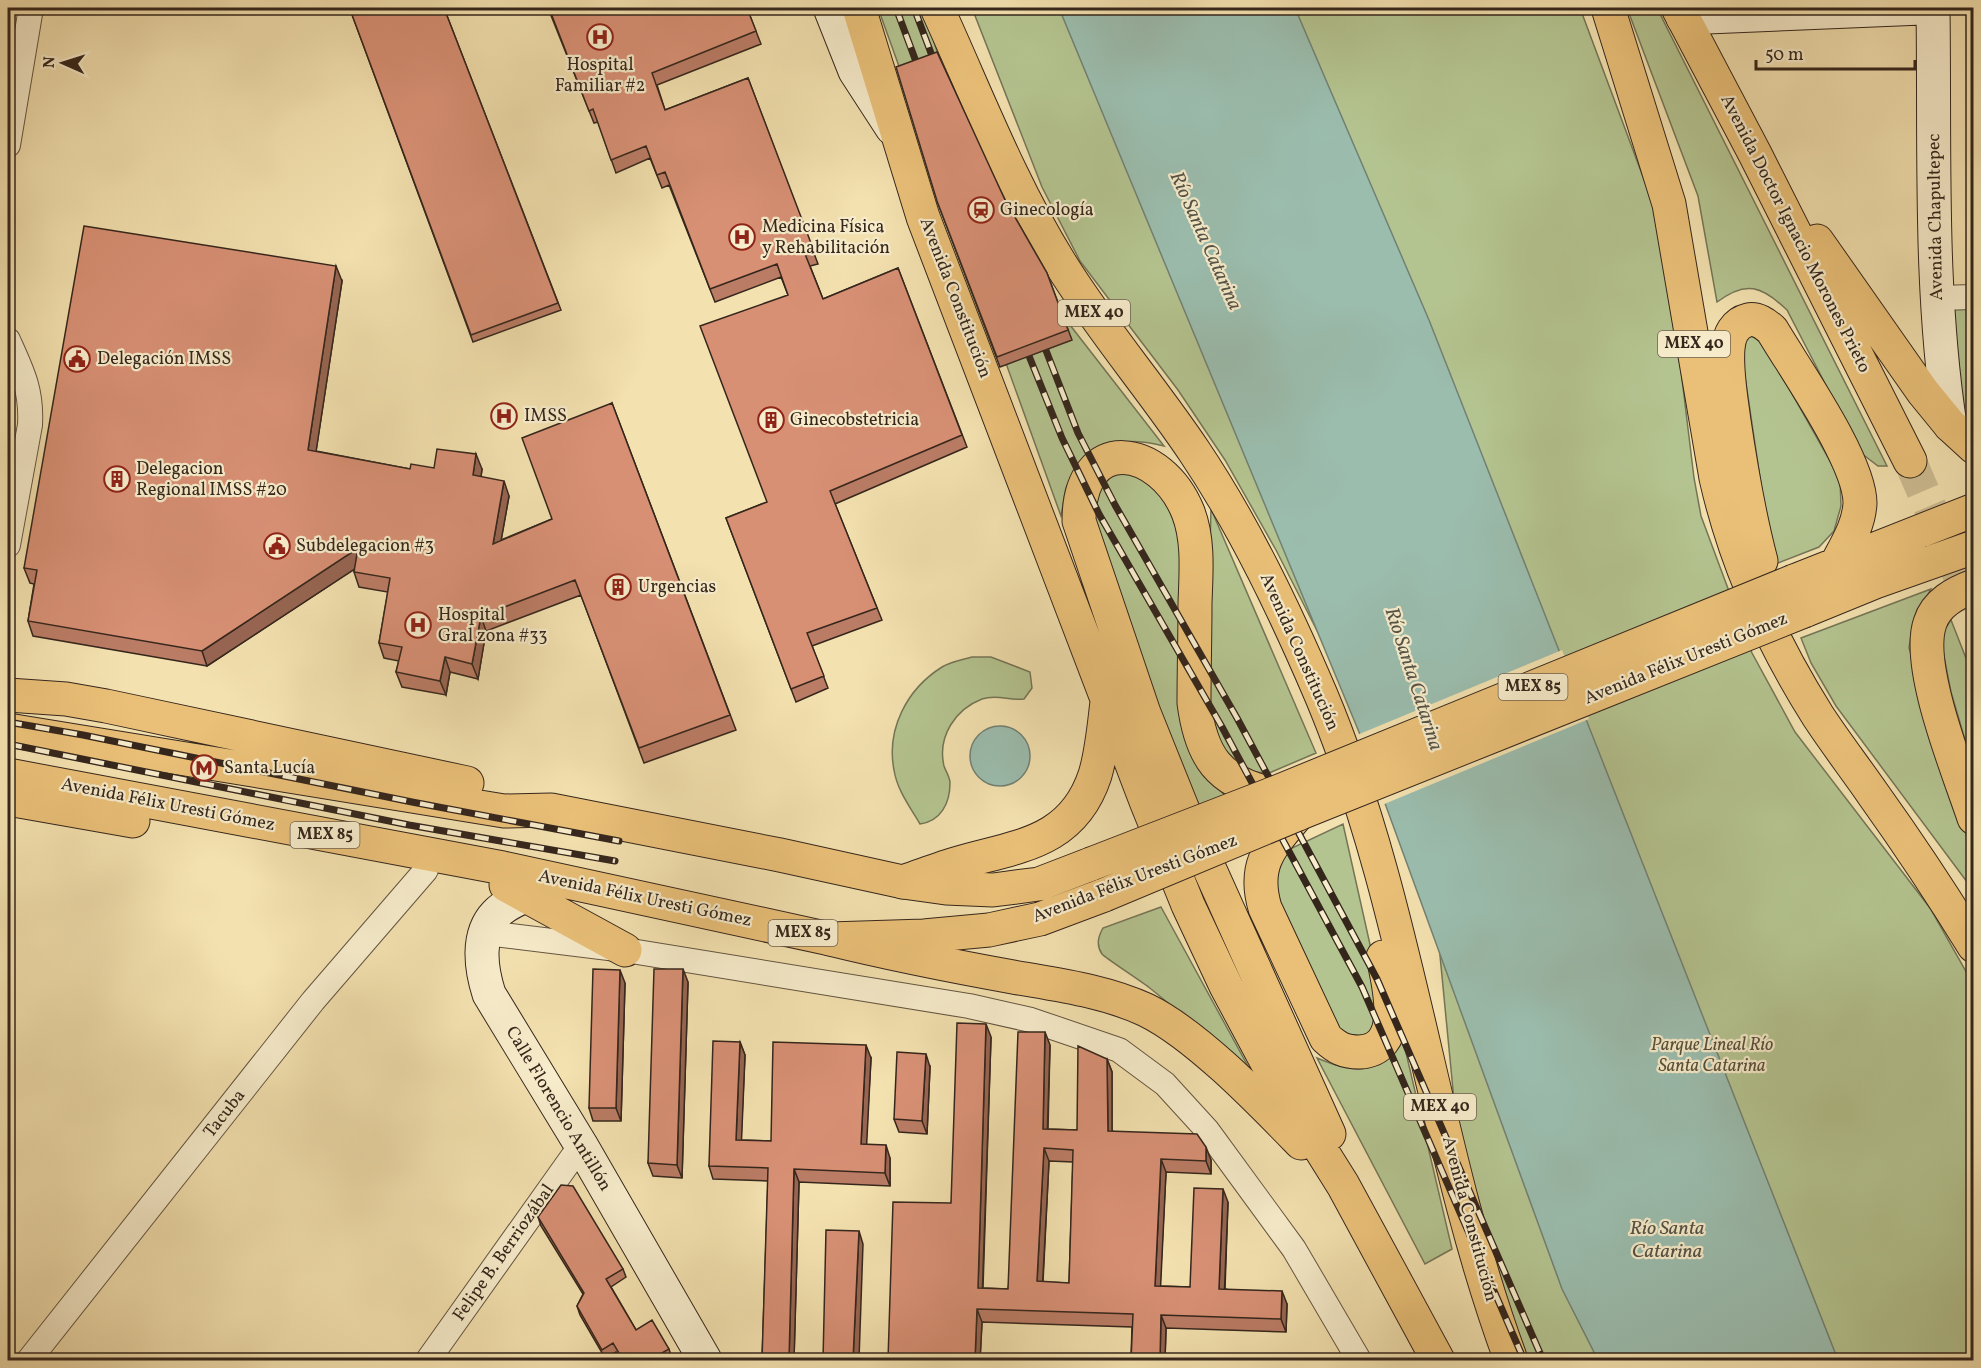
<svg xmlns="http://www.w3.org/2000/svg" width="1981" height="1368" font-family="Vollkorn,serif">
<rect width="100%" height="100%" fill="#f3e1af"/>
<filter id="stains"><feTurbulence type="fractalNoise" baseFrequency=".00333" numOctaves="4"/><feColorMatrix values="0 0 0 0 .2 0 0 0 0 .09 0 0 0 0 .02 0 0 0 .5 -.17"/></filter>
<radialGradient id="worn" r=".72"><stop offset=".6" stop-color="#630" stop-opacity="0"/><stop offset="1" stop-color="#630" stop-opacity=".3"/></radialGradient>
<path fill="#b4c490" stroke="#747556" stroke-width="1.5" d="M878,8H923L959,120L1056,307L1164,446C1131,438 1101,438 1079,468C1075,474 1068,481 1066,488C1064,496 1063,506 1061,516Z
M972,8H1580L1655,209L1669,272L1694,478L1701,516L1752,653L1795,732L1930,908L1973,984V1360H1523L1460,1162L1435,904L1336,668L1276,550L1225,460L1178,390L1080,261L1042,187Z
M1627,8H1657L1887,466H1878L1861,453L1787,310C1762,286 1746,280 1717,302L1698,196Z
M1973,297V447L1964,439L1937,298Z
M1747,335H1759L1840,479L1841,506L1834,531L1819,547L1773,565L1740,343Z
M1111,471L1143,476L1178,515L1192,755L1204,776L1225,795L1192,810L1090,525L1091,502Z
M1211,509L1316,753L1269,773L1252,772L1235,765L1222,750L1206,693Z
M1931,589L1913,622L1909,648L1973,857V890L1836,706L1811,663L1801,638Z
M1951,620L1973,676V767L1951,692L1940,636Z
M972,657H991L1030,672L1032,688L1024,699C1010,701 997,694 982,699C956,709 937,736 944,766C946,772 950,777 950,783C950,803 941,821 920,824C910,807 897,790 894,770C886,729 907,689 942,667C950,662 962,660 972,657Z
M1343,824L1382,998L1373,1031C1357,1039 1349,1037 1334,1028L1270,893L1275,856Z
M1161,907L1261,1090C1225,1055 1190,1020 1151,989C1143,982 1105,958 1102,954C1096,945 1098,937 1103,928Z
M1403,1040L1452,1249L1425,1264L1317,1058C1355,1074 1377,1076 1403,1040Z"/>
<path fill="#9bbdae" stroke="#728174" stroke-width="1.5" d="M1059,8H1295L1429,320L1838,1360H1598L1562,1289L1359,732Z
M970 756a30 30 0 1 1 60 0a30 30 0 1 1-60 0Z"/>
<path fill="#f3e1af" d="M1562,650L1589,719L1382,805L1357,735Z"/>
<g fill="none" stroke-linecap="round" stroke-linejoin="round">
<path stroke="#cdbc92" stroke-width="33" stroke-dasharray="33 16" stroke-linecap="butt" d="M1910,461L1973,607"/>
<g stroke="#645541" stroke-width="26">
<path id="street" d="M8,145L31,8
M1937,298L1974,297
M8,340C22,371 32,390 30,425L8,545
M486,933L625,950L969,1006L1031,1020L1119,1050L1165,1084L1207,1130L1294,1249L1359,1360
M29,1360L313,1001L426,870
M428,1360L581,1145"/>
</g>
<g stroke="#35261c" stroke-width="35">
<path id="secondary" d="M830,8L855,71L892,128
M1933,8C1935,146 1929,288 1950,425
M1683,18L1922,8
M550,886C534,893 509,900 496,914C476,935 481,969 489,994L581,1145L705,1360"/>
</g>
<g stroke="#35261c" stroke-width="35">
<path id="primary" d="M8,695L66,699L106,706L467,783
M8,730L504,811L551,810L780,855L903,882L946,888L993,890L1039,884L1091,864
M8,775L503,868L830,939L924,936L989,930L1040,919L1104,895
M8,799L133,821
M506,885L625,950"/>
</g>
<g stroke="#35261c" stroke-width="35">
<path id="highway" d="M859,8L923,217L1146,801L1188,905L1226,986L1271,1070L1343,1185L1438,1360
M937,8C976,93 1010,183 1060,263C1100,328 1151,387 1194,451C1245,527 1285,611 1321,695C1411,909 1431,1144 1511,1360
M1608,8L1669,204L1716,478C1735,562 1772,643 1818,716C1835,742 1855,768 1873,794C1908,843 1942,894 1974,946
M1678,8L1755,154L1910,461
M1817,241L1923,392L1950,425L1974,447
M1761,561C1749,515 1741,469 1734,421C1731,398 1726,371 1728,348C1729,335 1735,323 1748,320C1757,318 1765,324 1772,330C1795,369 1860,461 1860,503C1859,525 1847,544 1837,563
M1794,581L1974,510
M1974,586C1955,593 1936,603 1930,623C1915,666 1959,773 1974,818
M1804,611L1875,582L1974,547
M1272,794C1218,782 1201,756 1194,703C1194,670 1195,636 1195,603C1196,573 1199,540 1188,512C1161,445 1079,431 1079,521L1144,713L1183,810L1329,1134
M1298,814C1271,846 1252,864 1265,908L1326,1038C1337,1048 1344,1052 1359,1052C1406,1050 1389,985 1383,957
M903,882C920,876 938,869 955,864C1015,846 1072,845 1095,775C1102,752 1104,726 1107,702
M830,939C891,954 952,966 1013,977C1058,985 1105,991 1146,1010C1197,1035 1261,1102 1301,1143"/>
</g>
<use href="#street" stroke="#f7eccb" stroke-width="24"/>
<use href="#secondary" stroke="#f7eccb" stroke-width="33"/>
<use href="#primary" stroke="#eac078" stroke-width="33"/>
<use href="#highway" stroke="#eac078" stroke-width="33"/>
<g stroke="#35261c" stroke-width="7">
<path id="rail" d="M896,8L921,75
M914,8L937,69
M1040,335L1078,433L1115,505L1237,718L1377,979L1543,1360
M1023,341L1062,438L1099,514L1222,727L1362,987L1524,1360
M8,722L83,735L412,802L619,841
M8,744L409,825L615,861"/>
</g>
<use href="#rail" stroke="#f7eccb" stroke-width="4.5" stroke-dasharray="14" stroke-linecap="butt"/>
<g stroke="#35261c" stroke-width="35" stroke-linecap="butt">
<path id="primary-bridge" d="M1091,864L1272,794
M1104,895L1298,814"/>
</g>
<g stroke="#35261c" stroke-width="35" stroke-linecap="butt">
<path id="highway-bridge" d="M1272,794L1794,581
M1298,814L1804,611"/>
</g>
<use href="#primary-bridge" stroke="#eac078" stroke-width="33"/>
<use href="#highway-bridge" stroke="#eac078" stroke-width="33"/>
</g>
<path fill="#ba7c65" stroke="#35261c" stroke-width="1.5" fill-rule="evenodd" d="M444,8L561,310L473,342L351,12Z
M548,8H747L761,44L657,85L665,110L748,78L818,264L810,266L823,299L898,268L967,447L835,504L882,620L812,646L828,688L796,702L726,518L767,502L788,295L781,277L715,302L669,185L662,188L650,158L616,173L598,122L594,123Z
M1005,200L1047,273L1072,340L1000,367L937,201Z
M342,281L316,451L410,469H482L481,477L509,496L501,540L552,519L612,403L736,730L644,763L581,595L486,631L478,679L450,672L446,695L402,687L396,672L399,661L384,658L379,643L388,592L359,587L354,572V569L207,666L33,636L28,621L34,584L30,583L24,568Z
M688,982L682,1178L653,1176L648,1163Z
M625,983L621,1121H593L589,1108Z
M991,1037L983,1288L1008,1289L1050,1045L1048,1129L1077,1130L1107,1059L1112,1072V1131L1211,1160V1174L1166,1172L1160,1286L1190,1287L1228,1202L1225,1289L1287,1304L1286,1332L1166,1328L1165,1360H1131L1132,1327L982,1322L980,1360L951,1203ZM1049,1161L1073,1162L1069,1283L1043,1282Z
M740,1042L745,1055L741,1140L771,1141L871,1058L866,1144L890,1158V1186L799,1182L794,1360H762L768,1181L713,1179L709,1166Z
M930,1067L927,1134L899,1132L894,1119Z
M538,1217L623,1269L626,1277L611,1287L636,1330L669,1349L672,1358L667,1360H621L616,1352L605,1358L580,1315L577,1306L583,1294L541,1226Z"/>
<path fill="#976552" stroke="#35261c" stroke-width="1.5" d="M336,266L342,281L314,465L308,450Z
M476,454L482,469L479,490L473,475Z
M504,481L509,496L498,558L493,544Z
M358,548L364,563L207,666L202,651Z
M481,616L486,631L478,679L472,664Z
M445,657L450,672L446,695L440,681Z
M683,969L688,982L682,1178L677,1165Z
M620,970L625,983L621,1121L616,1108Z
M986,1024L991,1037L982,1301L978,1288Z
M1045,1032L1050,1045L1047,1142L1043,1129Z
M740,1042L745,1055L741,1153L736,1140Z
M866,1045L871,1058L866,1157L861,1144Z
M926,1054L930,1067L927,1134L922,1121Z
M1107,1059L1112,1072V1144L1108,1131Z
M886,1145L890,1158V1186L885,1173Z
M1206,1147L1211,1160V1174L1206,1161Z
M1044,1148L1049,1161L1042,1294L1037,1281Z
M1161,1159L1166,1172L1160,1299L1155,1286Z
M794,1169L799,1182L794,1360H789Z
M1223,1189L1228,1202L1224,1302L1219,1289Z
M859,1231L863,1244L859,1360H853Z
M1282,1291L1287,1304L1286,1332L1281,1319Z
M977,1309L982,1322L980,1360H975Z
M1161,1315L1166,1328L1165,1360H1160Z"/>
<path fill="#d89075" stroke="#35261c" stroke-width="1.5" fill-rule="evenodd" d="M361,8H444L558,303L471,335L351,12Z
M549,8H747L756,31L652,73L665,110L748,78L814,251L805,254L823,299L898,268L962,435L830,491L877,608L807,633L824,676L791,689L726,518L767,502L700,326L788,295L777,264L710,289L665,172L657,175L646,146L611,160L593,109L589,111Z
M937,52L1005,200L1047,273L1068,330L997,357L937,201L896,67Z
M84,226L336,266L308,450L410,469L411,464L434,468L437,449L476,454L473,475L504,481L493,544L552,519L522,438L612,403L730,715L639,748L575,580L481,616L472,664L445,657L440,681L396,672L402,647L379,643L390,578L354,572L358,548L202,651L28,621L37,570L24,568Z
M593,969L620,970L616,1108H589Z
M654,969H683L677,1165L648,1163Z
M957,1023L986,1024L978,1288L1008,1289L1018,1032H1045L1043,1129L1077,1130L1078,1046L1107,1059L1108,1131L1197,1134L1206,1147V1161L1161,1159L1155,1286L1190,1287L1194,1188L1223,1189L1219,1289L1282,1291L1281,1319L1161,1315L1160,1360H1131L1133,1314L977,1309L975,1360H888L893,1202L951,1203ZM1044,1148L1073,1150L1069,1283L1037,1281Z
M713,1041L740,1042L736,1140L771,1141L773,1042L866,1045L861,1144L886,1145L885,1173L794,1169L789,1360H762L768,1168L709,1166Z
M897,1052L926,1054L922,1121L894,1119Z
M561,1185L573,1186L623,1269L606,1279L636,1330L652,1320L669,1349L650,1360H637L634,1356L626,1360H623L613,1343L602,1350L577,1306L584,1293L538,1217Z
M826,1230L859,1231L853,1360H823Z"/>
<defs>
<g id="hospital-ring" transform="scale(1.35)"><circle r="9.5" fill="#f7eccb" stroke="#8f2418" stroke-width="1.5"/><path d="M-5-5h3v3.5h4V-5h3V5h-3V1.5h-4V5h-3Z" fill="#8f2418"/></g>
<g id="station-ring" transform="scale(1.35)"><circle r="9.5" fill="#f7eccb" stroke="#8f2418" stroke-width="1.5"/><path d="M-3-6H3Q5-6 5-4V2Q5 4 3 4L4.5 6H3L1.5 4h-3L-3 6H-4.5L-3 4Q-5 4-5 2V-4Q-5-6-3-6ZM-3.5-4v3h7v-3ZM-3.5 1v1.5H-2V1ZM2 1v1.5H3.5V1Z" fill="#8f2418"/></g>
<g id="civic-ring" transform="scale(1.35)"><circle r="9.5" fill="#f7eccb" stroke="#8f2418" stroke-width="1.5"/><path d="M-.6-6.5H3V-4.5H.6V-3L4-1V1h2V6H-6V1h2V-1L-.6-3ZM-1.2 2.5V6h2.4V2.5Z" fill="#8f2418"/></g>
<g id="building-ring" transform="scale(1.35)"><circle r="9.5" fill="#f7eccb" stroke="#8f2418" stroke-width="1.5"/><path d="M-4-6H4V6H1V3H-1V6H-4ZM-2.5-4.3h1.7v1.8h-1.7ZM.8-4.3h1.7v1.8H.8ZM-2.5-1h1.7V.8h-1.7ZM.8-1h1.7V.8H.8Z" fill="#8f2418"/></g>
<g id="metro-ring" transform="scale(1.35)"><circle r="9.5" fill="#f7eccb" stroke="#8f2418" stroke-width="1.5"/><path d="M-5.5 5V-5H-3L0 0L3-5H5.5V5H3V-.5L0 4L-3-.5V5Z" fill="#8f2418"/></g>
</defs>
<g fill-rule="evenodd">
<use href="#hospital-ring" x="600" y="37"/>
<use href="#station-ring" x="981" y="210"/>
<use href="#hospital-ring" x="742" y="237"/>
<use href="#civic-ring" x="77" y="359"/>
<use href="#hospital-ring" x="504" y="416"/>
<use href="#building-ring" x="771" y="420"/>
<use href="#building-ring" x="117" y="479"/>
<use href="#civic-ring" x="277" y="546"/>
<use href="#building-ring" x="618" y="587"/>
<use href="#hospital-ring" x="418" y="625"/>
<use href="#metro-ring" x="204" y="768"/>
</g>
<g text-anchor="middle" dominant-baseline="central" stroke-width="4.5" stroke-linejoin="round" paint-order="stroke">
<g fill="#f7eccb" stroke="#6f6150" stroke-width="1.5">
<rect x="1058" y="300" width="72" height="26" rx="4.5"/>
<rect x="1658" y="331" width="72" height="26" rx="4.5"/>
<rect x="1498.5" y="674" width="69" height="26" rx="4.5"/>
<rect x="290.5" y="822" width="69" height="26" rx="4.5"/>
<rect x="768.5" y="920" width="69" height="26" rx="4.5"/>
<rect x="1404" y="1094" width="72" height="26" rx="4.5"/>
</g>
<g font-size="16" font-weight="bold" fill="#35261c">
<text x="1094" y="313">MEX 40</text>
<text x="1694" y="344">MEX 40</text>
<text x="1533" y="687">MEX 85</text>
<text x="325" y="835">MEX 85</text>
<text x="803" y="933">MEX 85</text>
<text x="1440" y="1107">MEX 40</text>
</g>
<g font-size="18" fill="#35261c" stroke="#f7eccb" text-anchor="start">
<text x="600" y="65" text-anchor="middle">Hospital<tspan x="600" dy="21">Familiar #2</tspan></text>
<text x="1000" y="210">Ginecología</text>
<text x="762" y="227">Medicina Física<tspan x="762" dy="21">y Rehabilitación</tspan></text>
<text x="97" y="359">Delegación IMSS</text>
<text x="524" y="416">IMSS</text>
<text x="790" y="420">Ginecobstetricia</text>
<text x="136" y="469">Delegacion<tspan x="136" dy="21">Regional IMSS #20</tspan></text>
<text x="296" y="546">Subdelegacion #3</text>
<text x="638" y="587">Urgencias</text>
<text x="438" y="615">Hospital<tspan x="438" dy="21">Gral zona #33</tspan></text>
<text x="224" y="768">Santa Lucía</text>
</g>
<g font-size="18" fill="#35261c" stroke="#f7eccb">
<text transform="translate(1936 217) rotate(-91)">Avenida Chapultepec</text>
<text transform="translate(1795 234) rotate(63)">Avenida Doctor Ignacio Morones Prieto</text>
<text transform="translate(955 298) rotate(69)">Avenida Constitución</text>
<text transform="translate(1299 652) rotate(66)">Avenida Constitución</text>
<text transform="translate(1686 659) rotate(-22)">Avenida Félix Uresti Gómez</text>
<text transform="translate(168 805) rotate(11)">Avenida Félix Uresti Gómez</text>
<text transform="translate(1135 879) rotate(-21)">Avenida Félix Uresti Gómez</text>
<text transform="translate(645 899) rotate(12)">Avenida Félix Uresti Gómez</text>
<text transform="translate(558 1109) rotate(59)">Calle Florencio Antillón</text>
<text transform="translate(225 1114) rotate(-52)">Tacuba</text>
<text transform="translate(1469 1219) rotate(75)">Avenida Constitución</text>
<text transform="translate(504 1253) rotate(-55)">Felipe B. Berriozábal</text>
</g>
<g font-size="18" font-style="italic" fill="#554e39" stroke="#f7eccb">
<text x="1712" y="1045">Parque Lineal Río<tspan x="1712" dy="21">Santa Catarina</tspan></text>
</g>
<g font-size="20" font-style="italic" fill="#545348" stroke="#f7eccb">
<text transform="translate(1205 241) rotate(66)">Río Santa Catarina</text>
<text transform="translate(1413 679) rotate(72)">Río Santa Catarina</text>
<text x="1667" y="1229">Río Santa<tspan x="1667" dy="23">Catarina</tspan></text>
</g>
</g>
<rect width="1981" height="1368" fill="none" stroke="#f3e1af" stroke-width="30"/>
<rect x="9" y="9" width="1963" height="1350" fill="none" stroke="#35261c" stroke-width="3"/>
<rect x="15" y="15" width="1951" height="1338" fill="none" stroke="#35261c" stroke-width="1.5"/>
<g transform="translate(63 63) rotate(273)" stroke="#f7eccb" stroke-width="4.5" paint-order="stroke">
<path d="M0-4.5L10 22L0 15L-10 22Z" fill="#35261c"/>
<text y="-9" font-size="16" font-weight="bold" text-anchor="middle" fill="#35261c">N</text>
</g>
<path d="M1756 60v9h159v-9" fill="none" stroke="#35261c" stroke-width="3"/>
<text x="1765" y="60" font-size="18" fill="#35261c" stroke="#f7eccb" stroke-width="4.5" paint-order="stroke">50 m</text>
<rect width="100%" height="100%" filter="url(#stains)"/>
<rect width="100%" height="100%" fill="url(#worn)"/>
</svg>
